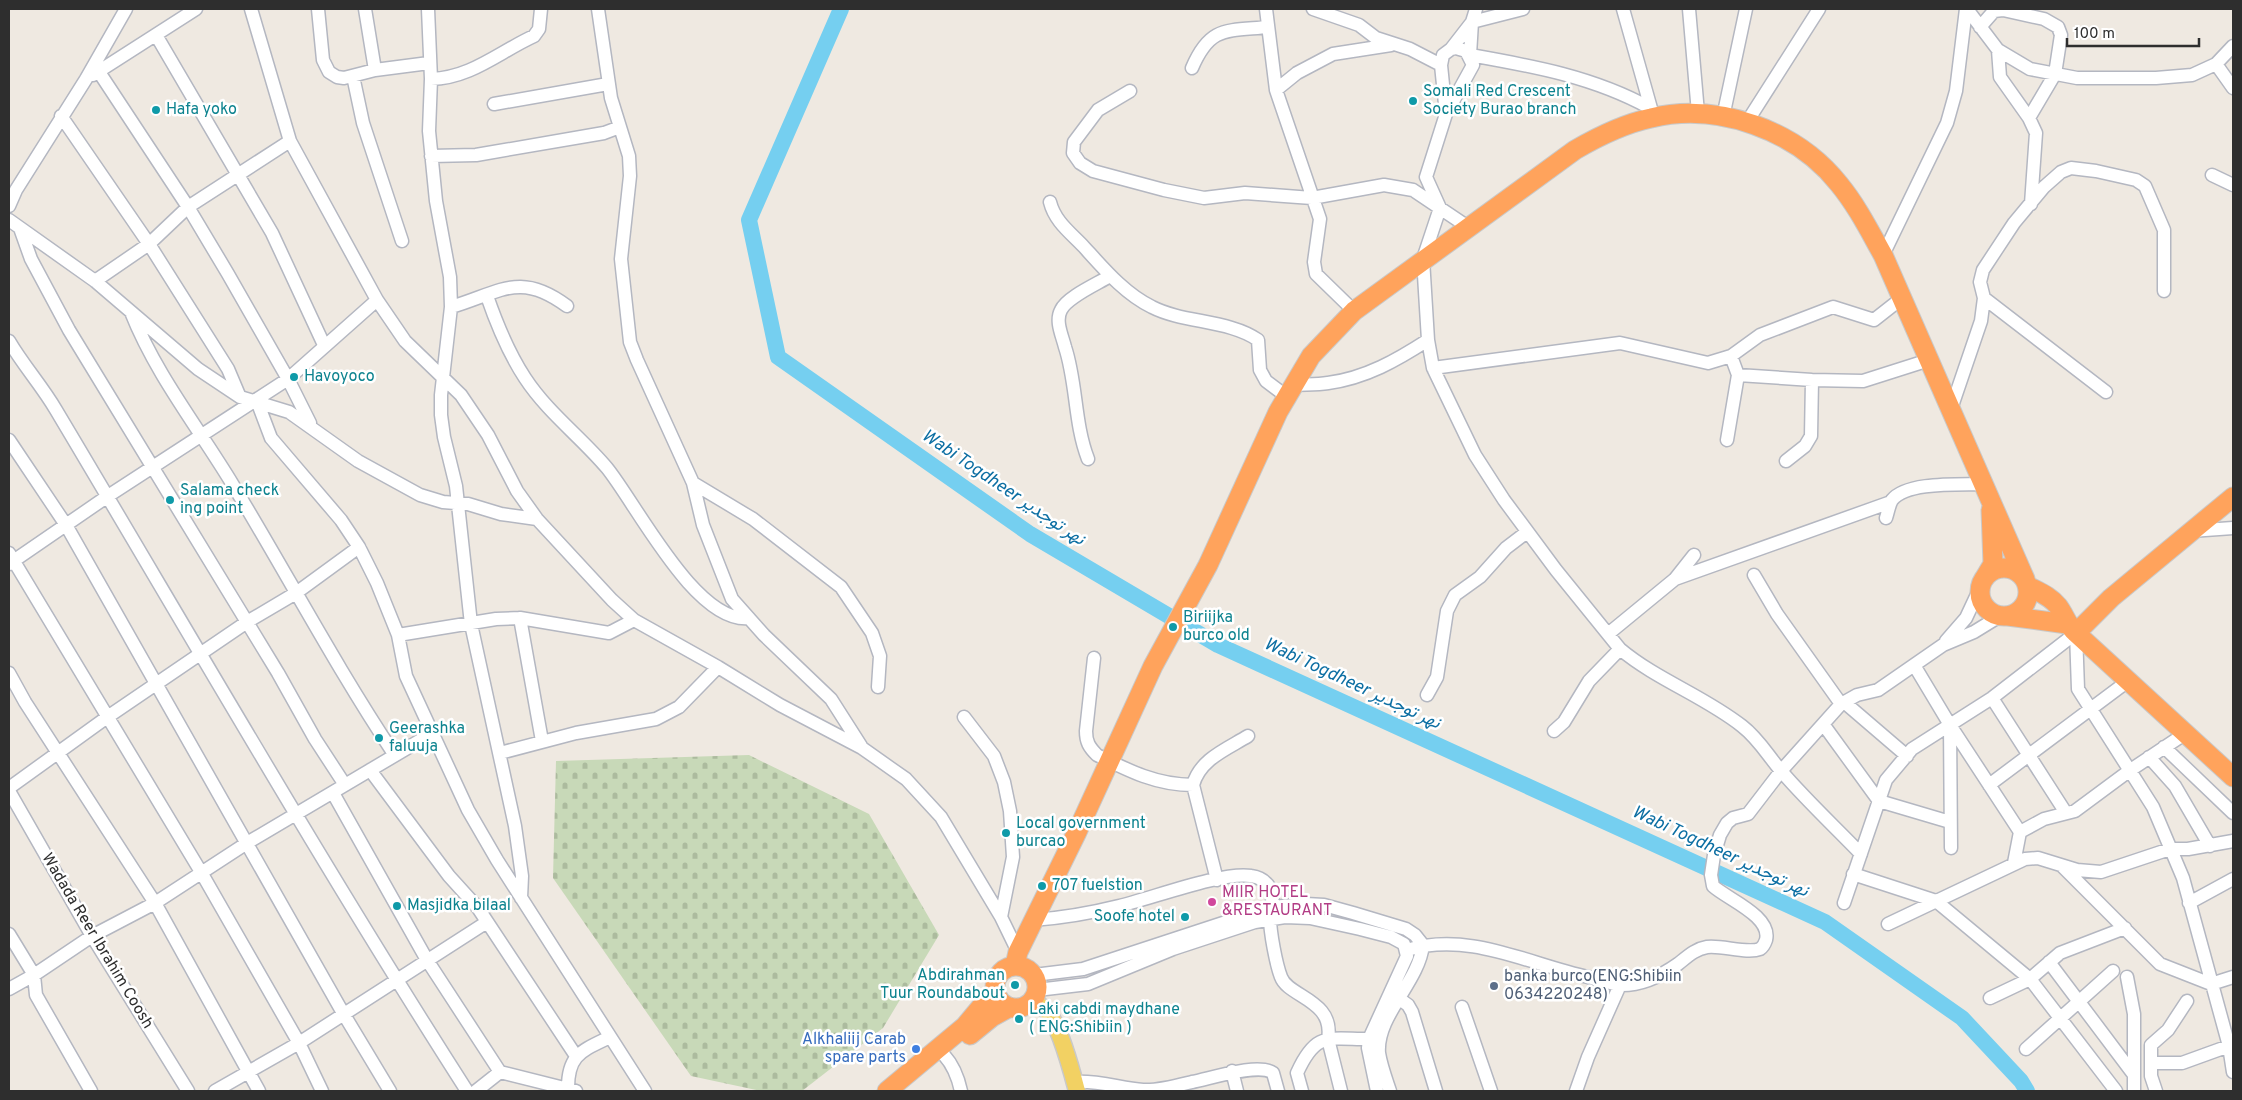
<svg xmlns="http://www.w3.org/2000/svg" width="2242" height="1100" font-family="Overpass,Vazirmatn,sans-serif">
<defs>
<pattern id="cemetery-stones" width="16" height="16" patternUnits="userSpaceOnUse" patternTransform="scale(1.25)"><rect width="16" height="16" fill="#c8d9b8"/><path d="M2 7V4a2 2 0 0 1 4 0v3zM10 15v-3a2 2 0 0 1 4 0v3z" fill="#acbb9e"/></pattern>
</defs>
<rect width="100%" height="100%" fill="#efe9e1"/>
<path fill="url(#cemetery-stones)" d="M749,755L869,814L939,935L883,1028L802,1091H761L691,1076L553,878L556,761Z"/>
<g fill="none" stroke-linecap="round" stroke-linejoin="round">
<path stroke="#75cff0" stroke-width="16" d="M841,9L749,220L778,357L1030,534L1218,645L1825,922L1962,1018L2021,1081L2027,1091"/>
<g stroke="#b4b7c1" stroke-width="15">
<path id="minor" d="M251,9L290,141L377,300L405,341L461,395L488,435L517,491L537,519L612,600L634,620L718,667L780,705L862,748L906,779L941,817L1001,917L1018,952
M318,9L323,60L329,72L337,77L344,78L375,70L429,63
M365,9L375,70
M428,9L431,79L429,131L436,201L450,277L451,307L441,395V415L444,437L456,486L471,624L515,826L522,876L521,898
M598,9L611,98L629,156L630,176L621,259L630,342L637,360L693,483L703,525L732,599L764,635L831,699L861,746
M1266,9L1276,90L1320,219L1314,262L1316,274L1354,311
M1313,9L1359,25L1376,38L1410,49L1441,65
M1623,9L1652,112
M1689,9L1698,113
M1967,9L1998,50L2030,69L2077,78H2156L2192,75L2216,64
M1980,27L1994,11L2003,10L2044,19L2058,27L2061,35L2055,74L2029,118
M156,35L272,233L324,345
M2233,46L2216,64L2233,88
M1451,49L1456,48L1466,51L1473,65L1446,114L1426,177L1440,208L1423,259L1428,340L1433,368L1475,455L1504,500L1556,570L1620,649C1657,680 1704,696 1742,726C1759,739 1768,756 1782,772C1806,800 1834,826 1861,854
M1998,50L2000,77L2029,118L2036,133L2031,204
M1470,55C1533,66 1594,77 1650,108
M1470,55L1472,22L1476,9
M1192,68C1210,26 1226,31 1268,27
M99,72L188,207L228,274L288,379L310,423
M93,75L196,9
M353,76L363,123L402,241
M431,79C471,78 499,52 534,36L539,29L541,9
M1276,90L1297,73L1333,54L1391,45
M1130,91L1098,110L1074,142L1073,153L1080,163L1093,171L1164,190L1204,198L1245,193L1312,198L1384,185L1413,190L1468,227
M494,104L608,84
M1446,114L1441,65L1443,55L1451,49L1472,22L1523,9
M61,116L149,244L228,369L239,395
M1723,117L1746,9
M1747,122L1819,9
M431,156L476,155L604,133L620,127
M2212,175L2233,185
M1050,202C1055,222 1071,233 1084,247C1104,269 1125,294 1152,307C1183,323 1230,320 1258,340L1260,370L1266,381L1286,396
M9,206L16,190L86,79L126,9
M9,220L95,281L198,369L240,397L289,412L358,461L420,495L443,502L468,504L501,514L537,519
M21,231L31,259L69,330L278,673L315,739L345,785
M1883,255L1947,123L1956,91L1966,9
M95,281L149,244L188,207L290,141
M487,296C497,325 508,352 525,378C548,413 581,437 607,468C637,505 696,624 749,618
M1984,298L2106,392
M451,307C501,292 520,271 567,306
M131,312C156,375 198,427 233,485C287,574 336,667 394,754
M9,341C23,365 42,386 56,410C192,638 324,868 467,1091
M1731,356L1738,375L1812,380L1863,381L1929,360
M1433,368L1620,343L1708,363L1731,356L1760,335L1833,307L1874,320L1902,298
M1293,385C1304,384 1316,385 1328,383C1366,378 1397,360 1428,340
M257,401L271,438L341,520L359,547L377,583L398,635L406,676L468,810L497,860L645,1091
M1950,412L1981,321L1984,298L1980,282L1983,270L2014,223L2044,187L2061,172L2071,168L2096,171L2136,180L2145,186L2164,230V291
M9,440L66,525L343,1013L390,1091
M1727,440L1738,375
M1088,459C1074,423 1077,383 1065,347C1062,335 1055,321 1061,310C1067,297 1097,284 1110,276
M1786,461L1805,446L1811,436L1812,380
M693,483L753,519L841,587L872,633L880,656L878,687
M1886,518C1888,512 1889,505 1892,500C1907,481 1961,485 1984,484
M2191,531L2233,528
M9,553L201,872L299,1043L322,1091
M9,564L108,496L288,379L377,300
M1754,575L1777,614L1841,704
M1675,579L1891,502
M520,618L542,741
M2076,633L2078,689L2153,807L2183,878L2229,1046L2233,1072
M1608,634L1675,579L1694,555
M398,635L496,619L520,618L609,633L634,620
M1946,641L1966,618L1981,586
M1094,658L1086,731C1086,742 1089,747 1097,755C1129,771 1157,785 1193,785
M1914,665L1950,725L2020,832
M9,673L25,702L155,903L259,1091
M1427,695L1437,677L1447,611L1455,595L1480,577L1506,548L1527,532
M1992,698L2066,813
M1844,702L1907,756
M964,717L994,756L1004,782L1010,811L1013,857L1001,917
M1823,724L1879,801L1950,822
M1950,725L1951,848
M1554,731L1564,722L1589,681L1620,649
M2164,747L2233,813
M500,753L576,733L656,719L679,707L718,667
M2149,757L2175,786L2210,846
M370,770L449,876L478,908L576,1056
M1989,785L2128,681
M9,788L106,718L247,622L296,593L359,547
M9,791L92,936L188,1091
M333,793L427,960L500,1072L576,1091
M2014,863L2020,832L2044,819L2075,811L2129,771L2186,733
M2063,867L2160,964L2211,984L2233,977
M1853,874L1936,901L2030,979L2116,1091
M1217,880L1193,785C1200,759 1227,749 1248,736
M1844,903L1886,780L1912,749L1992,698L2076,633
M2189,903L2233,879
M1033,920C1062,918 1091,913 1119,906C1150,899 1223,871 1251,876C1259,877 1266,881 1270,888C1275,897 1271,907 1270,918C1270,932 1276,964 1281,977C1288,997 1335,1000 1328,1039L1341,1091
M1888,924L2025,859L2038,858L2077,870L2101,872L2170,849H2188L2233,841
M9,934L34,975L36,995L91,1091
M1407,950C1469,931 1528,964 1588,977C1599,980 1611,984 1622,985C1643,985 1661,976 1678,964C1687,957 1695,949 1707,947C1722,945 1747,954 1760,949C1763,947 1765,943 1766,940C1772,916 1727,899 1713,886L1711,875L1714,855L1720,835L1727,823L1733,818L1748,814L1781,771L1841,704L1857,695L1878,690L1943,645L1974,632L2000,616
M2049,962L2134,1075
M1034,975L1083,969L1272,907L1306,904L1324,905L1353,913L1406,929L1415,935L1423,945C1419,982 1376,1016 1379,1053C1381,1066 1386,1079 1390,1091
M2127,977L2134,1014V1091
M9,989L34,975L92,936L155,903L247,843L431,734
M1037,990L1088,984L1173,949L1255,922L1285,917L1310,918L1360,929L1391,937L1404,944L1407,956L1369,1039L1368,1048L1377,1091
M1394,995L1408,1005L1412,1012L1436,1091
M1990,998L2030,979L2060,953L2125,928
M1462,1007L1491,1091
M2026,1049L2113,971
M944,1055C954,1066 958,1077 961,1091
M2151,1063H2182L2229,1046
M1232,1071L1237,1091
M1074,1082C1097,1080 1120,1088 1143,1090C1158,1091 1176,1086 1192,1082C1209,1079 1259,1062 1273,1073L1278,1091
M215,1091L299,1043L487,922
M476,1091L500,1072
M568,1091C567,1055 581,1051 610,1037
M1302,1091L1297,1073C1316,1031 1328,1039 1369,1039
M1576,1091L1588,1057L1620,985
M2156,1091L2151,1076V1045L2168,1030L2187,1001"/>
</g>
<g stroke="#c9c9c9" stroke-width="19">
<path id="major" d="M1031,1003C1035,1004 1042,1006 1045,1009C1059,1022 1072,1072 1077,1091"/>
</g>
<g stroke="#c9c9c9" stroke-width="21">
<path id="highway" d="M1980 592a24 24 0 1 1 48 0a24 24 0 1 1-48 0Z
M1984,579L1993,564L1991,510
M2028,586C2039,592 2050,596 2058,606C2065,615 2067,625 2076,633L2233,777
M2008,616L2067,624
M2076,633L2111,598L2233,497
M1015,965L1018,952L1077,832L1153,666L1208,565L1278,412L1311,356L1354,311L1575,150C1599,136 1623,124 1651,118C1718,102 1796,130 1839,184C1857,206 1869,230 1883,255L2025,579
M995 987a21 21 0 1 1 42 0a21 21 0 1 1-42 0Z
M970,1035L992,1017L1010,1007
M887,1091L965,1026L995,990"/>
</g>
<use href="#minor" stroke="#fff" stroke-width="12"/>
<use href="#major" stroke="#f2d163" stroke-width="16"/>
<use href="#highway" stroke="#ffa35c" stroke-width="19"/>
</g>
<g fill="#0f9aa8" stroke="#fff" stroke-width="2">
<circle cx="1413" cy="101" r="5"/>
<circle cx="156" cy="110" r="5"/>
<circle cx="294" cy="377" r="5"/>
<circle cx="170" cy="500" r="5"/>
<circle cx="1173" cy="627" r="5"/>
<circle cx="379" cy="738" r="5"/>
<circle cx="1006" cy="833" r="5"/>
<circle cx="1042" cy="886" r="5"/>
<circle cx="397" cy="906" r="5"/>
<circle cx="1185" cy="917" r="5"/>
<circle cx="1015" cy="985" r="5"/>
<circle cx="1019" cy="1019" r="5"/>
</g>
<circle fill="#d1479c" stroke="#fff" stroke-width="2" cx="1212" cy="902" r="5"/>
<circle fill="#5c6f8a" stroke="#fff" stroke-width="2" cx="1494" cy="986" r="5"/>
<circle fill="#3f7fe0" stroke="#fff" stroke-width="2" cx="916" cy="1049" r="5"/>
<g text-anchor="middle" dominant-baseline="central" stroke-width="5" stroke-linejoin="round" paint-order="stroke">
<g font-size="16" fill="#0d838f" stroke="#fff" text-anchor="start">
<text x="1423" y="92">Somali Red Crescent<tspan x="1423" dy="18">Society Burao branch</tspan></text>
<text x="166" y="110">Hafa yoko</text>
<text x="304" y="377">Havoyoco</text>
<text x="180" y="491">Salama check<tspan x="180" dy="18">ing point</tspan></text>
<text x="1183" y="618">Biriijka<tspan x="1183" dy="18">burco old</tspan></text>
<text x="389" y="729">Geerashka<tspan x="389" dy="18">faluuja</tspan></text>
<text x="1016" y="824">Local government<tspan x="1016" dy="18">burcao</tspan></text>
<text x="1052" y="886">707 fuelstion</text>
<text x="407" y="906">Masjidka bilaal</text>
<text x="1175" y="917" text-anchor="end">Soofe hotel</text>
<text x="1005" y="976" text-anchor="end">Abdirahman<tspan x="1005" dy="18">Tuur Roundabout</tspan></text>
<text x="1029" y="1010">Laki cabdi maydhane<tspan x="1029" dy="18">( ENG:Shibiin )</tspan></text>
</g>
<g font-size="16" fill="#b23c85" stroke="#fff" text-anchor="start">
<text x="1222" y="893">MIIR HOTEL<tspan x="1222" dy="18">&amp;RESTAURANT</tspan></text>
</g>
<g font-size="16" fill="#2e2e2e" stroke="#fff">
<text transform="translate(97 941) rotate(59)">Wadada Reer Ibrahim Coosh</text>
</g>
<g font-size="16" fill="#4e5e75" stroke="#fff" text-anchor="start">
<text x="1504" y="977">banka burco(ENG:Shibiin<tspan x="1504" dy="18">0634220248)</tspan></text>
</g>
<g font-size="16" fill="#366cbe" stroke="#fff" text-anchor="end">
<text x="906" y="1040">Alkhaliij Carab<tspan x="906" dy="18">spare parts</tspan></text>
</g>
<g font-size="18" font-style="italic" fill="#0d6fa3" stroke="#fff">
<text transform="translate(1003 488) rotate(34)">Wabi Togdheer نهر توجدير</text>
<text transform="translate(1352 684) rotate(25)">Wabi Togdheer نهر توجدير</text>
<text transform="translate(1720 852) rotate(25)">Wabi Togdheer نهر توجدير</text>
</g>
</g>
<rect width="2242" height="1100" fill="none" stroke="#2e2e2e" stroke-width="20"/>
<path d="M2067 38v8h132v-8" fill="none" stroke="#2e2e2e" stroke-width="2.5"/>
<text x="2074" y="38" font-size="15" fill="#2e2e2e" stroke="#ffffff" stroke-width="4" paint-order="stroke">100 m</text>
</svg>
